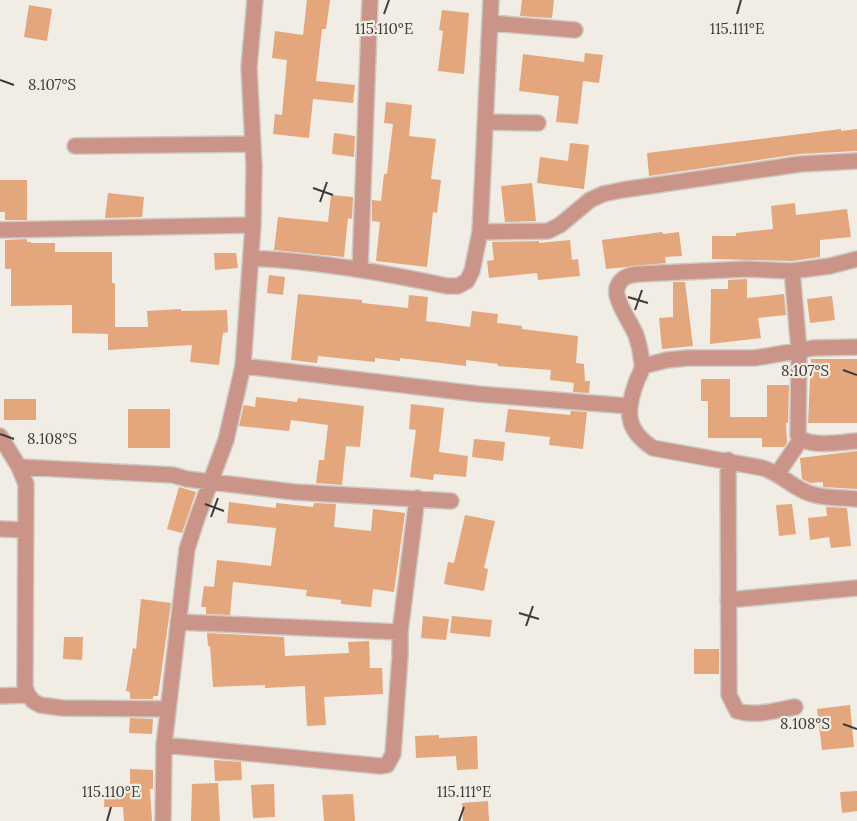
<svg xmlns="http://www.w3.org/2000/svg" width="857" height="821" font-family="Lora,serif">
<rect width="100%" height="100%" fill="#f1ece4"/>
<path fill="#e4a67c" d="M307,0H330L326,29H322L316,81L355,85L353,103L313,99L309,138L273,134L275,114L282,115L287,60L272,58L275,31L303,35Z
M522,0H554L552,18L520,16Z
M29,5L52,9L47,41L24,37Z
M442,10L469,13L464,74L438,71L443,31L439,30Z
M585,53L603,55L599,83L583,81L578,124L556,122L559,96L519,91L523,54L584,62Z
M386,102L412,105L409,136L436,139L431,179L441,180L437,213L433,212L427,267L376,261L380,222L372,221V200L381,201L384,174H387L393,124L384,123Z
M841,129V131L857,129V151L799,154L649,176L647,153Z
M334,133L355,136L354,157L332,154Z
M570,143L589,145L584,189L537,183L540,157L568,161Z
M0,180H27V220H5V212H0Z
M532,183L536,221L505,222L501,186Z
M108,193L144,197L142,217L105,218Z
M331,195L353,197L352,219L348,218L344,257L274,250L278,217L328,222Z
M795,203L796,215L847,209L851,237L820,240V257L792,261L712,259V236H736V233L773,229L771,206Z
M662,232L663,234L679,232L682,256L665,257L666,263L606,269L602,240Z
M27,239V242H31V243H55V252H112V283H115V327H148L147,311L181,309V311L227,310L228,332L223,333L219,365L190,362L192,345L108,350V334L72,333V305L11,306V269H5V240Z
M570,240L572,260L578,259L580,276L538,280L537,273L489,278L487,261L494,260L492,242L539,241V243Z
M214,253H236L238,268L215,270Z
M269,275L285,277L283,295L267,293Z
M747,279V298L784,294L786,315L758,318L761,338L710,344L711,289H728V280Z
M673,282H685L693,346L662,349L659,318L673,317Z
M298,294L362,300V303L408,308L409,295L428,297L426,321L470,327L472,311L498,314L497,323L522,326V329L578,336L576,363L584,364L585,381H590L589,393L573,392L574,383L550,380L551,370L498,366V364L466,360V366L400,358V361L375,358V362L318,356L317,363L291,360Z
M832,296L835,320L810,323L807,299Z
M811,359H857V423H808Z
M701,379H730V417H767V385H789L788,423H786L787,443L784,447H762V438H708V401H701Z
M256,397L297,402L298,398L364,406L360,447L346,446L342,485L316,483L319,460H324L328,425L291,420L289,431L239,426L244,405L255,407Z
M4,399H36V420H4Z
M411,404L444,408L439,452L468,456L466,477L434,474L433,480L410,477L416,430L409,429Z
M128,409H170V448H128Z
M508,409L570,415L571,411L587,412L583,449L549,445L550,437L505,432Z
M474,439L505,442L503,461L472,457Z
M857,451V489L823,487V482L810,483L802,479L800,458Z
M179,487L196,492L182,533L167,529Z
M229,502L276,508V503L313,507L314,503L336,504L334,527L371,531L373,509L405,513L394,592L373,589L371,607L341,604V600L306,596L307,590L233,582L230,615L206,614V607H201L204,586L214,587L217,560L271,566L276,528L227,523Z
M792,504L796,534L779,536L776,505Z
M826,507L847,508L851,546L831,548L829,537L810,540L808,518L827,516Z
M465,515L495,521L484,568L488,569L484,591L444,584L448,562L454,563Z
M141,599L171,603L158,696H153V699H130V692L126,691L133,648L136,649Z
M423,616L449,619L446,640L421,638Z
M452,616L492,620L490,637L450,633Z
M207,633L284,637L285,656L349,653L348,642L369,641L370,668H382L383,694L324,697L326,725L307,726L305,686L265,688V685L213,687L210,646H208Z
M64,637H83L82,660L63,659Z
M694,649H719V674H694Z
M850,705L854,747L822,750L817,709Z
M130,718L153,719L152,734L129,733Z
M439,735V738L477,736L478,769L457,770L456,756L416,758L415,736Z
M214,760L241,762L242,780L215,781Z
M130,769L153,770V789H150L152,821H124L123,807H104L105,788H130Z
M218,783L220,821H191L192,784Z
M274,784L275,817L253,818L251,785Z
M857,791V811L842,813L840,792Z
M353,794L355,821H324L322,795Z
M488,801L489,821H463L462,803Z"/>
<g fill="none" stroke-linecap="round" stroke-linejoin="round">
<g stroke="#cdc9c2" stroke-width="18">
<path id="minor" d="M491,23L575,30
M486,122L538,123
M75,146L252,144
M0,230L253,225
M480,232L548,231L560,225L590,200L603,194L622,190L800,164L857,161
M251,258C317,261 382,272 447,286H458L467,281L472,271L480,232L491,0
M857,259L830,266L792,271L747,269L638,274C628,275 620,278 617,288C614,300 631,323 636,335C639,344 641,354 642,363C643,369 640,374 637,380C626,410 624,429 653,448L763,468C778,473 787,482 800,489C817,499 838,497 857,499
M360,269L370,0
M792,271L799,350L798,435C807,449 842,442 857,441
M243,366L478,394L629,406
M643,366L667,360L687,358H755L813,348L857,347
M0,436L19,467L26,484L25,687L28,695L33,701L40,705L62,708L168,709
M728,460L729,695L737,711C756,717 776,710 795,707
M19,467L173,475L187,479L294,492L451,501
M778,473L801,439
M0,529L26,530
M728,600L857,588
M178,622L400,632
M0,696L28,695
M164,745L380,766L387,765L393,754L400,656V632L417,498
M163,821L164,745L187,549L196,521L226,440L243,366L253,225L254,166L249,67L255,0"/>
</g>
<use href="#minor" stroke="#ca9488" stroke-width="15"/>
</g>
<path fill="none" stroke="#3e3c39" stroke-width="2" d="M384,14L389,0M737,14L741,0M0,80L14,85M313,188L333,195M320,202L327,182M628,297L648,303M635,310L642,290M843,370L857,375M0,434L14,439M205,504L224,511M211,517L218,498M519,613L539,619M526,626L533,606M843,724L857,729M107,821L111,807M459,821L464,807"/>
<g font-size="15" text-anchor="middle" fill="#3e3c39" stroke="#f1ece4" stroke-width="4.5" stroke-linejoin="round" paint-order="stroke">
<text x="384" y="34">115.110°E</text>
<text x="737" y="34">115.111°E</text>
<text x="52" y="90">8.107°S</text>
<text x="805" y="376">8.107°S</text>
<text x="52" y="444">8.108°S</text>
<text x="805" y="729">8.108°S</text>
<text x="111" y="797">115.110°E</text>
<text x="464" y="797">115.111°E</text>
</g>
</svg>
